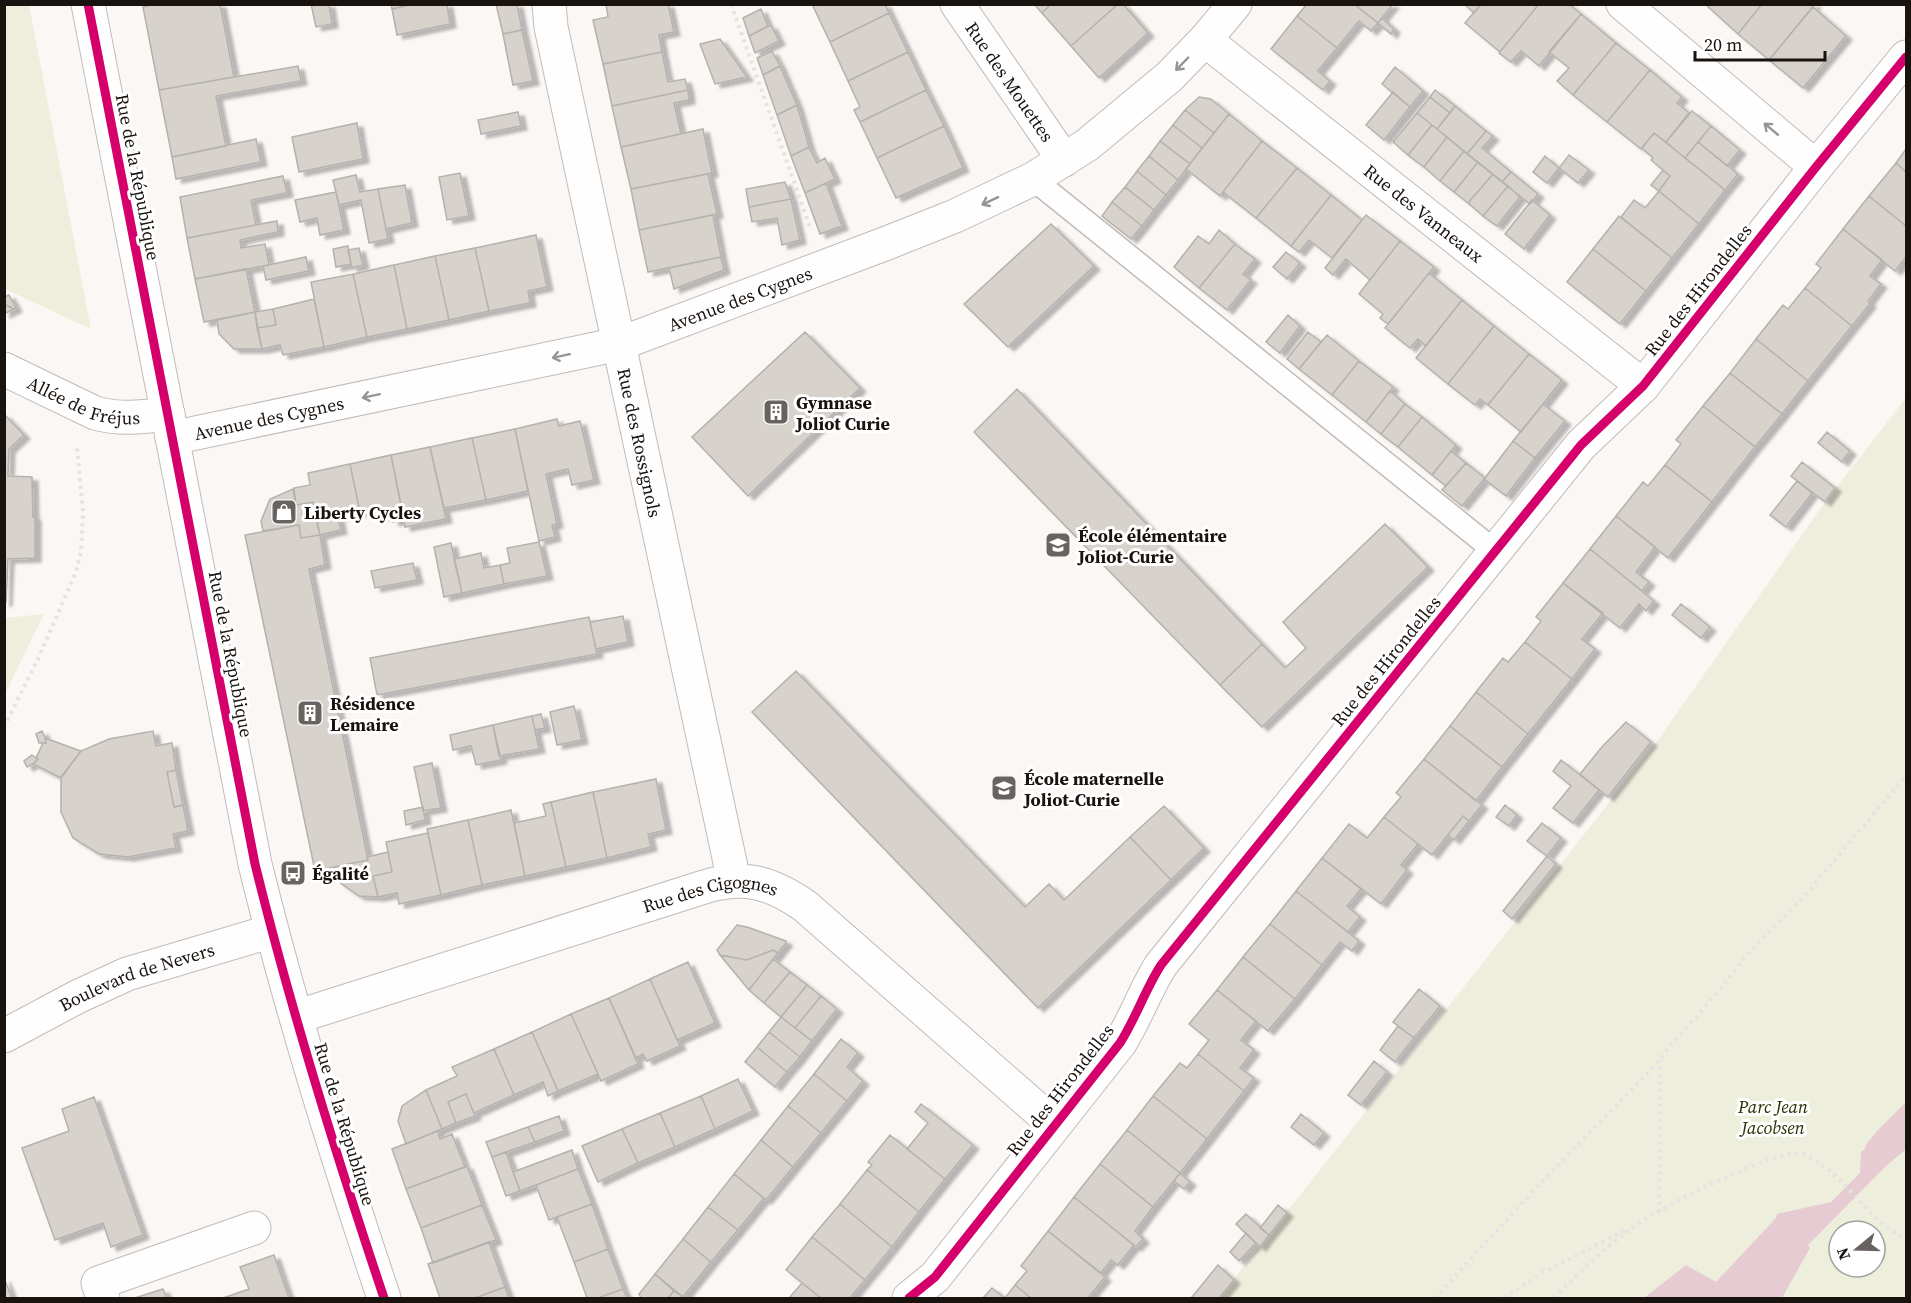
<svg xmlns="http://www.w3.org/2000/svg" width="1911" height="1303" font-family="'Source Serif 4',serif">
<defs>
<filter id="shadow"><feDropShadow dx="6" dy="4" stdDeviation="1.5" flood-color="#0004"/></filter>
</defs>
<rect width="100%" height="100%" fill="#fbf7f5"/>
<path fill="#eed" fill-rule="evenodd" d="M5,4L29,5L91,329L5,289Z
M1906,398V1298H1219L1656,743L1825,502ZM1839,1231H1875V1267H1839Z
M44,614L5,694V618Z"/>
<path fill="#e7cbd3" d="M1906,1102V1149L1885,1167L1808,1245L1810,1248L1782,1298H1644L1686,1265L1716,1282L1776,1218L1777,1214L1831,1202L1860,1173L1861,1152L1866,1148L1865,1146L1877,1131Z"/>
<path fill="#d7d2cb" stroke="#b5b1ae" stroke-width="1.5" filter="url(#shadow)" d="M155,4H220L234,77L159,90L143,7Z
M311,4H329L332,24L316,27Z
M391,4H414L392,9Z
M414,4H447L450,24L397,35L392,9Z
M496,4H517L522,30L503,34Z
M606,4H668L674,32L659,35L662,52L603,64L593,20L608,17Z
M812,4H885L889,13L830,42Z
M1034,4H1051L1042,13Z
M1051,4H1118L1071,46L1042,13Z
M1118,4H1123L1148,33L1099,78L1071,46Z
M1307,4H1354L1378,23L1371,31L1359,21L1337,48L1297,16Z
M1354,4H1393L1378,23Z
M1464,4H1481L1474,13Z
M1481,4H1539L1500,52L1465,23Z
M1539,4H1569L1581,14L1539,66L1521,51L1511,62L1499,53Z
M1705,4H1762L1738,34Z
M1762,4H1815L1769,60L1738,34Z
M1813,7L1846,36L1803,88L1769,60Z
M761,9L768,26L749,36L743,18Z
M889,13L908,52L848,81L830,42Z
M1581,14L1616,43L1573,95L1557,81L1569,68L1549,52Z
M1297,16L1337,48L1318,71L1330,81L1323,90L1271,49Z
M1382,18L1394,29L1391,34L1378,23Z
M771,25L779,41L755,53L749,36Z
M522,30L533,81L513,85L503,34Z
M720,39L747,77L715,84L700,44Z
M1616,43L1650,70L1607,122L1573,95Z
M772,51L780,66L763,75L757,58Z
M662,52L668,82L685,79L688,90L612,106L603,64Z
M908,52L926,90L860,122L854,110L860,107L848,81Z
M298,66L301,81L216,96L226,146L172,157L159,90Z
M780,66L797,105L777,115L763,75Z
M1395,67L1423,91L1410,107L1382,84Z
M1650,70L1682,97L1677,103L1689,113L1666,142L1654,133L1641,149L1607,122Z
M688,90L689,100L674,103L681,134L621,147L612,106Z
M926,90L944,126L877,158L860,122Z
M1435,90L1455,106L1450,113L1430,97Z
M1393,92L1410,107L1384,140L1366,125Z
M1199,97L1211,99L1229,114L1214,133L1185,110Z
M1430,97L1450,113L1437,129L1417,113Z
M797,105L809,147L791,156L777,115Z
M1455,106L1486,131L1467,154L1437,129Z
M1185,110L1214,133L1202,148L1173,125Z
M1692,111L1711,126L1685,158L1666,142Z
M518,112L521,126L481,134L478,120Z
M1417,113L1432,125L1408,155L1393,142Z
M1229,114L1262,141L1220,196L1186,169Z
M357,123L363,159L299,172L292,137Z
M1173,125L1202,148L1190,164L1160,141Z
M1432,125L1447,137L1424,167L1408,155Z
M944,126L963,168L896,198L877,158Z
M1711,126L1740,150L1727,166L1698,142Z
M703,129L712,173L631,189L621,147Z
M1486,131L1493,136L1482,148L1511,172L1502,182L1467,154Z
M1654,133L1725,190L1699,224L1659,191L1670,176L1651,160L1653,158L1642,148Z
M1447,137L1464,151L1440,181L1424,167Z
M256,139L261,162L176,179L172,157Z
M1160,141L1190,164L1178,180L1149,156Z
M1262,141L1297,168L1256,218L1223,192Z
M1698,142L1738,174L1725,190L1685,158Z
M809,147L817,163L825,158L835,179L805,193L791,156Z
M1906,149V172L1896,163Z
M1464,151L1478,162L1454,192L1440,181Z
M1569,155L1589,170L1578,183L1559,168Z
M1149,156L1178,180L1166,195L1137,171Z
M1545,156L1559,168L1547,183L1533,172Z
M1478,162L1493,174L1468,203L1454,192Z
M1896,163L1906,172V226L1869,196Z
M1297,168L1331,195L1291,246L1256,218Z
M1663,170L1670,176L1659,191L1651,185Z
M1137,171L1166,195L1154,210L1125,187Z
M1511,172L1538,194L1530,204L1502,182Z
M460,173L469,216L447,220L439,177Z
M708,174L717,214L639,230L631,189Z
M1493,174L1508,186L1483,216L1468,203Z
M356,175L360,192L378,189L388,239L369,243L361,200L339,205L333,180Z
M283,176L287,193L251,200L256,225L187,238L180,197Z
M785,182L791,199L749,207L746,189Z
M826,183L842,226L820,234L805,193Z
M405,185L412,223L386,229L378,189Z
M1508,186L1520,197L1497,226L1483,216Z
M1125,187L1154,210L1142,226L1112,202Z
M1659,191L1699,224L1672,258L1621,217L1634,200L1645,208Z
M336,192L344,230L320,235L317,218L300,222L295,200Z
M1331,195L1362,220L1332,258L1309,240L1299,252L1291,246Z
M1869,196L1906,226V257L1895,271L1843,229Z
M791,199L800,240L782,245L777,218L752,222L749,207Z
M1532,200L1550,215L1524,249L1505,234Z
M1112,202L1142,226L1131,239L1102,216Z
M713,215L721,257L648,272L639,230Z
M1366,215L1400,241L1370,280L1346,259L1333,275L1325,268Z
M1619,216L1672,258L1646,291L1593,249Z
M277,221L278,232L240,240L241,248L265,244L269,265L195,279L187,238Z
M1051,224L1094,266L1008,347L964,304Z
M1843,229L1882,260L1870,276L1881,284L1868,301L1870,304L1852,326L1805,288L1821,268L1816,264Z
M1219,230L1235,244L1199,288L1174,267L1198,236L1209,244Z
M536,235L547,287L528,291L530,303L489,311L475,248Z
M1400,241L1434,267L1388,324L1380,318L1383,314L1359,294Z
M1235,244L1255,259L1243,274L1251,280L1227,310L1199,288Z
M348,246L351,264L336,267L333,249Z
M359,248L363,265L352,268L348,250Z
M475,248L489,311L449,320L435,256Z
M1593,249L1646,291L1620,324L1567,282Z
M1286,252L1300,263L1287,279L1273,267Z
M435,256L449,320L407,329L394,265Z
M306,257L309,271L266,280L263,266Z
M721,257L724,270L674,289L669,268Z
M394,265L407,329L367,337L353,274Z
M246,269L255,312L204,322L195,279Z
M1429,273L1462,300L1426,346L1418,339L1410,348L1385,328Z
M353,274L367,337L324,347L311,282Z
M1805,288L1852,326L1808,381L1756,339L1783,305L1788,309Z
M9,295L16,308L14,309L4,304V297Z
M314,299L324,347L283,355L280,345L262,349L257,328L276,325L273,309Z
M1462,300L1494,326L1448,384L1416,358Z
M4,304L14,309L4,314Z
M273,309L276,325L257,328L255,312Z
M255,312L262,349H234L219,334L217,320Z
M1288,315L1300,326L1280,353L1266,342Z
M1494,326L1529,354L1488,405L1480,399L1475,405L1448,384Z
M805,332L860,388L748,496L692,437Z
M1308,332L1321,342L1299,369L1287,359Z
M1327,335L1359,361L1332,395L1299,369Z
M1756,339L1808,381L1782,414L1730,373Z
M1529,354L1562,380L1521,432L1488,405Z
M1359,361L1393,387L1366,422L1332,395Z
M1730,373L1782,414L1755,447L1703,406Z
M1017,389L1262,644L1220,685L974,432Z
M1390,391L1405,404L1381,434L1366,422Z
M1405,404L1422,417L1398,447L1381,434Z
M1543,404L1565,421L1535,458L1513,441Z
M1703,406L1755,447L1712,502L1665,465L1681,444L1676,440Z
M4,414L24,435L9,449L8,476L32,477L33,517H35V558L8,559L6,602H4Z
M1422,417L1456,445L1432,475L1398,447Z
M557,419L559,426L580,421L594,480L572,485L568,469L546,474L557,524L552,525L555,537L539,541L515,429Z
M515,429L528,491L486,500L472,438Z
M1827,432L1850,451L1842,462L1818,443Z
M472,438L486,500L444,508L430,447Z
M1513,441L1535,458L1506,496L1484,479Z
M430,447L446,519L405,527L391,455Z
M1451,451L1466,463L1446,486L1432,475Z
M391,455L404,519L393,522L392,514L383,516L381,508L360,512L350,464Z
M1802,462L1835,488L1825,502L1791,476Z
M1466,463L1485,478L1462,506L1442,490Z
M350,464L360,512L317,522L313,502L296,505L294,488L310,485L308,473Z
M1665,465L1712,502L1668,558L1616,516L1643,482L1648,486Z
M1797,481L1812,493L1786,527L1770,515Z
M293,489L296,505L313,502L320,535L301,538L299,525L263,531L261,521L270,499Z
M1616,516L1655,547L1636,572L1649,582L1642,591L1590,549Z
M338,517L341,530L320,535L317,522Z
M1385,524L1428,567L1262,727L1220,685L1262,644L1285,668L1306,648L1283,622Z
M299,525L301,538L320,535L325,565L309,569L368,860L315,871L245,535Z
M539,542L547,576L504,584L500,565L510,563L507,548Z
M451,543L462,593L444,597L434,547Z
M1590,549L1654,601L1646,611L1639,604L1620,628L1563,583Z
M481,553L484,568L500,565L504,584L462,593L454,559Z
M413,563L417,580L375,588L371,571Z
M1563,583L1603,613L1582,639L1595,649L1572,679L1525,642L1541,621L1536,617Z
M1681,604L1710,627L1701,638L1672,615Z
M623,616L628,642L596,649L590,622Z
M589,617L597,654L377,695L370,658Z
M1525,642L1572,679L1528,734L1476,692L1503,658L1508,662Z
M796,671L1025,907L1049,884L1064,900L1130,837L1171,880L1038,1008L752,712Z
M1476,692L1528,734L1502,767L1450,726Z
M574,706L582,740L557,745L550,712Z
M541,714L545,728L535,730L532,716Z
M532,716L539,749L499,756L493,725Z
M1626,722L1651,742L1608,797L1580,774L1601,748Z
M493,725L501,760L476,765L471,746L453,750L450,735Z
M1450,726L1502,767L1476,801L1424,759Z
M42,731L45,737L46,743H39L36,734Z
M153,731L156,746L172,743L176,770L167,772L174,807L183,805L188,831L173,834L176,848L128,857L99,854L73,838L61,812V777L81,751L109,739Z
M45,738L81,751L61,778L33,764L38,759L36,758L43,743H46Z
M32,755L38,759L33,764L27,767L24,761Z
M1424,759L1482,805L1469,821L1463,816L1432,855L1384,817L1401,797L1396,793Z
M1561,760L1599,790L1573,823L1553,808L1571,786L1553,771Z
M432,763L441,808L423,811L414,767Z
M176,770L183,805L174,807L167,772Z
M656,779L666,830L648,834L651,847L607,858L593,792Z
M593,792L607,858L566,867L551,802Z
M551,802L566,867L525,876L514,823L546,816L543,804Z
M1505,805L1517,815L1509,826L1496,817Z
M1164,806L1204,848L1171,880L1130,837Z
M423,807L425,820L406,825L404,811Z
M511,810L525,876L482,885L468,820Z
M1463,816L1469,821L1454,840L1448,835Z
M1384,817L1418,844L1401,865L1407,870L1381,904L1322,858L1349,824L1367,838Z
M468,820L482,885L441,895L427,829Z
M1542,823L1561,838L1547,856L1527,841Z
M428,833L441,895L399,904L397,893L378,897L373,876L392,872L386,842Z
M388,852L392,872L373,876L378,897L359,896L339,882L334,867L368,860L367,857Z
M1547,856L1556,864L1512,919L1503,911Z
M1322,858L1361,889L1347,906L1360,917L1348,932L1296,891Z
M1296,891L1359,941L1352,951L1340,942L1322,965L1270,924Z
M1270,924L1322,965L1295,999L1243,957Z
M737,925L747,927L786,941V943L778,953L773,950L747,960L720,955L717,950Z
M773,950L778,953L749,990L720,955L747,960Z
M1243,957L1295,999L1268,1031L1217,990Z
M773,959L790,972L764,1003L749,990Z
M688,962L715,1023L677,1040L650,979Z
M790,972L807,985L781,1017L764,1003Z
M650,979L680,1046L647,1061L643,1054L636,1058L609,998Z
M807,985L821,996L795,1028L781,1017Z
M1419,989L1440,1006L1414,1038L1393,1022Z
M1217,990L1256,1021L1241,1040L1254,1050L1240,1068L1254,1078L1244,1091L1198,1054L1209,1040L1189,1024Z
M821,996L837,1009L812,1041L795,1028Z
M609,998L638,1064L601,1081L571,1014Z
M571,1014L598,1074L558,1091L532,1032Z
M781,1017L812,1041L800,1057L769,1032Z
M1398,1026L1414,1038L1395,1062L1380,1050Z
M532,1032L558,1091L548,1096L543,1082L514,1095L494,1049Z
M769,1032L800,1057L787,1072L757,1047Z
M841,1039L858,1053L847,1067L863,1081L847,1101L814,1074Z
M757,1047L787,1072L775,1087L745,1062Z
M494,1049L514,1095L474,1113L466,1094L448,1102L456,1123L442,1129L426,1090L457,1076L452,1067Z
M1198,1054L1244,1091L1207,1139L1153,1096L1180,1063L1187,1068Z
M1374,1061L1387,1072L1361,1105L1348,1095Z
M814,1074L847,1101L821,1133L788,1106Z
M738,1079L753,1111L715,1129L701,1096Z
M426,1090L442,1129L406,1144L398,1121L402,1106Z
M466,1094L475,1116L456,1123L448,1102Z
M701,1096L715,1129L675,1147L660,1113Z
M1153,1096L1207,1139L1180,1173L1127,1130Z
M94,1097L143,1235L111,1247L103,1223L55,1240L22,1148L69,1131L62,1109Z
M921,1104L973,1145L945,1179L907,1149L928,1123L915,1112Z
M788,1106L821,1133L793,1167L761,1140Z
M660,1113L675,1147L638,1163L622,1129Z
M1301,1114L1324,1133L1314,1145L1291,1127Z
M559,1116L564,1131L535,1142L528,1127Z
M528,1127L535,1142L492,1157L486,1142Z
M622,1129L638,1163L598,1182L582,1146Z
M1127,1130L1180,1173L1153,1207L1100,1164Z
M438,1131L440,1139L452,1134L465,1167L406,1189L392,1149Z
M890,1135L945,1179L919,1212L867,1170L872,1165L868,1162Z
M761,1140L793,1167L766,1200L734,1174Z
M572,1150L578,1169L520,1191L513,1172Z
M506,1152L520,1191L506,1196L492,1157Z
M1100,1164L1153,1207L1135,1231L1143,1239L1136,1247L1074,1197Z
M467,1166L482,1205L421,1228L406,1189Z
M578,1169L592,1204L549,1220L536,1185Z
M867,1170L919,1212L892,1247L840,1204Z
M1180,1173L1190,1182L1184,1189L1174,1181Z
M734,1174L764,1198L738,1230L708,1207Z
M1074,1197L1134,1245L1118,1265L1111,1260L1101,1273L1048,1231Z
M592,1204L608,1249L574,1262L557,1217Z
M840,1204L892,1247L865,1280L812,1237Z
M482,1205L496,1240L433,1263L421,1228Z
M1278,1205L1287,1213L1269,1235L1260,1228Z
M708,1207L738,1230L711,1262L683,1239Z
M1246,1214L1269,1235L1260,1247L1236,1224Z
M1048,1231L1105,1277L1088,1298H1031L1015,1285L1027,1271L1021,1266Z
M1246,1233L1256,1243L1239,1261L1230,1252Z
M812,1237L865,1280L850,1298H821L786,1270Z
M683,1239L711,1262L683,1297L655,1274Z
M489,1242L505,1287L475,1298H440L428,1264Z
M608,1249L623,1289L598,1298H587L574,1262Z
M274,1255L289,1298H223L249,1289L240,1267Z
M1218,1265L1234,1280L1219,1298H1193L1192,1297Z
M655,1274L674,1291L668,1298H641L639,1294Z
M4,1278L12,1298H4Z
M802,1283L821,1298H789Z
M1015,1285L1031,1298H983L992,1288L1005,1298Z
M505,1287L509,1298H475Z
M163,1289L167,1298H135Z
M623,1289L627,1298H598Z
M674,1291L683,1297L684,1298H668Z"/>
<g fill="none" stroke-linecap="round" stroke-linejoin="round">
<g stroke="#c0bbb8" stroke-width="25">
<path id="service" d="M1033,179L1496,552"/>
</g>
<g stroke="#c0bbb8" stroke-width="35">
<g id="minor">
<path id="s1" d="M549,4L551,27L734,881"/>
<path id="s2" d="M957,4L1064,160"/>
<path d="M1623,4L1816,167"/>
<path id="s3" d="M1205,40L1643,386"/>
<path id="s4" d="M4,369L95,413C120,420 142,417 168,414"/>
<path id="s5" d="M172,438L619,344L887,243L955,216L1033,179L1087,145L1169,77L1205,40L1235,4"/>
<path id="s6" d="M296,1017L704,887C745,875 770,882 805,906L1054,1124"/>
<path id="s7" d="M4,1036L77,997L127,974L272,931"/>
<path d="M103,1298L98,1283L254,1228"/>
<path d="M909,1298L935,1277L1120,1043C1136,1018 1145,990 1161,965L1581,445L1643,386L1816,167L1906,57"/>
</g>
</g>
<g stroke="#c0bbb8" stroke-width="35">
<path id="tertiary" d="M88,4L255,864C291,1011 336,1155 384,1298"/>
</g>
<path stroke="#e4e3e1" stroke-width="4" stroke-dasharray="3 4.5" stroke-linecap="butt" d="M731,4L811,230
M4,727L38,659L76,572L81,551L83,512L77,448
M1659,1212L1660,1060
M1435,1298L1534,1190L1649,1072L1677,1038L1718,992L1750,951L1805,895L1906,776
M1504,1298L1544,1272L1626,1230
M1554,1298C1578,1273 1604,1249 1632,1228C1653,1211 1779,1146 1802,1154C1831,1164 1855,1198 1877,1219C1886,1227 1897,1234 1906,1241"/>
<use href="#service" stroke="#fefefe" stroke-width="22"/>
<use href="#minor" stroke="#fefefe" stroke-width="33"/>
<use href="#tertiary" stroke="#fefefe" stroke-width="33"/>
<g stroke="#fff" stroke-width="13">
<path id="cycleway" d="M88,4L255,864C291,1011 336,1155 384,1298
M909,1298L935,1277L1120,1043C1136,1018 1145,990 1161,965L1581,445L1643,386L1816,167L1906,57"/>
</g>
<use href="#cycleway" stroke="#d6006c" stroke-width="9"/>
</g>
<defs><path id="oneway-shaft" d="M-6 0H5M1.5-3L5.5 0L1.5 3" fill="none" stroke-width="1.6" stroke-linecap="round" stroke-linejoin="round" transform="scale(1.5)"/></defs>
<g stroke="#979492">
<use href="#oneway-shaft" transform="translate(1182 64) rotate(134)"/>
<use href="#oneway-shaft" transform="translate(1771 129) rotate(-140)"/>
<use href="#oneway-shaft" transform="translate(990 201) rotate(155)"/>
<use href="#oneway-shaft" transform="translate(561 356) rotate(168)"/>
<use href="#oneway-shaft" transform="translate(371 396) rotate(168)"/>
</g>
<defs>
<g id="building-square" transform="scale(1.35)"><rect x="-9" y="-9" width="18" height="18" rx="4" fill="#686360" stroke="#fff"/><path d="M-4-6H4V6H1V3H-1V6H-4ZM-2.5-4.3h1.7v1.8h-1.7ZM.8-4.3h1.7v1.8H.8ZM-2.5-1h1.7V.8h-1.7ZM.8-1h1.7V.8H.8Z" fill="#fff"/></g>
<g id="shop-square" transform="scale(1.35)"><rect x="-9" y="-9" width="18" height="18" rx="4" fill="#686360" stroke="#fff"/><path d="M-5-2.5h2.3a2.7 3.5 0 0 1 5.4 0H5L5.5 6h-11ZM-1.5-2.5h3a1.5 2.3 0 0 0-3 0Z" fill="#fff"/></g>
<g id="school-square" transform="scale(1.35)"><rect x="-9" y="-9" width="18" height="18" rx="4" fill="#686360" stroke="#fff"/><path d="M0-5L7-2L0 1L-7-2ZM-4 1L0 2.5L4 1V4Q0 6-4 4Z" fill="#fff"/></g>
<g id="bus-square" transform="scale(1.35)"><rect x="-9" y="-9" width="18" height="18" rx="4" fill="#686360" stroke="#fff"/><path d="M-5-6H5V4H4V6H2V4H-2V6H-4V4H-5ZM-3.5-4V0h7V-4ZM-3.5 1.2v1.5H-2V1.2ZM2 1.2v1.5H3.5V1.2Z" fill="#fff"/></g>
</defs>
<g fill-rule="evenodd">
<use href="#building-square" x="776" y="412"/>
<use href="#shop-square" x="284" y="512"/>
<use href="#school-square" x="1058" y="545"/>
<use href="#building-square" x="310" y="713"/>
<use href="#school-square" x="1004" y="788"/>
<use href="#bus-square" x="293" y="873"/>
</g>
<g text-anchor="middle" dominant-baseline="central" stroke-width="6" stroke-linejoin="round" paint-order="stroke">
<g font-size="18" fill="#19130f" stroke="#fff">
<text stroke="none"><textPath href="#s2" startOffset="94">Rue des Mouettes</textPath></text>
<text transform="translate(138 177) rotate(79)">Rue de la République</text>
<text stroke="none"><textPath href="#s3" startOffset="279">Rue des Vanneaux</textPath></text>
<text transform="translate(1698 290) rotate(-52)">Rue des Hirondelles</text>
<text stroke="none"><textPath href="#s5" startOffset="586">Avenue des Cygnes</textPath></text>
<text stroke="none"><textPath href="#s4" startOffset="87">Allée de Fréjus</textPath></text>
<text stroke="none"><textPath href="#s5" startOffset="99">Avenue des Cygnes</textPath></text>
<text stroke="none"><textPath href="#s1" startOffset="448">Rue des Rossignols</textPath></text>
<text transform="translate(231 654) rotate(79)">Rue de la République</text>
<text transform="translate(1386 661) rotate(-51)">Rue des Hirondelles</text>
<text stroke="none"><textPath href="#s6" startOffset="434">Rue des Cigognes</textPath></text>
<text stroke="none"><textPath href="#s7" startOffset="146">Boulevard de Nevers</textPath></text>
<text transform="translate(1060 1090) rotate(-52)">Rue des Hirondelles</text>
<text transform="translate(345 1124) rotate(73)">Rue de la République</text>
</g>
<g font-size="18" font-weight="bold" fill="#19130f" stroke="#fff" text-anchor="start">
<text x="796" y="402">Gymnase<tspan x="796" dy="21">Joliot Curie</tspan></text>
<text x="304" y="512">Liberty Cycles</text>
<text x="1078" y="535">École élémentaire<tspan x="1078" dy="21">Joliot-Curie</tspan></text>
<text x="330" y="703">Résidence<tspan x="330" dy="21">Lemaire</tspan></text>
<text x="1024" y="778">École maternelle<tspan x="1024" dy="21">Joliot-Curie</tspan></text>
<text x="312" y="873">Égalité</text>
</g>
<g font-size="18" font-style="italic" fill="#2c2e02" stroke="#fff">
<text x="1773" y="1106">Parc Jean<tspan x="1773" dy="21">Jacobsen</tspan></text>
</g>
</g>
<rect width="1911" height="1303" fill="none" stroke="#19130f" stroke-width="12"/>
<g transform="translate(1857 1249) rotate(251)"><circle r="28" fill="#ffffff" stroke="#a3a19f" stroke-width="1.5"/>
<path d="M0-4.5L10 22L0 15L-10 22Z" fill="#686360"/>
<text y="-9" font-size="16" font-weight="bold" text-anchor="middle" fill="#19130f">N</text>
</g>
<path d="M1695 51v9h130v-9" fill="none" stroke="#19130f" stroke-width="3"/>
<text x="1704" y="51" font-size="18" fill="#19130f" stroke="#ffffff" stroke-width="4.5" paint-order="stroke">20 m</text>
</svg>
